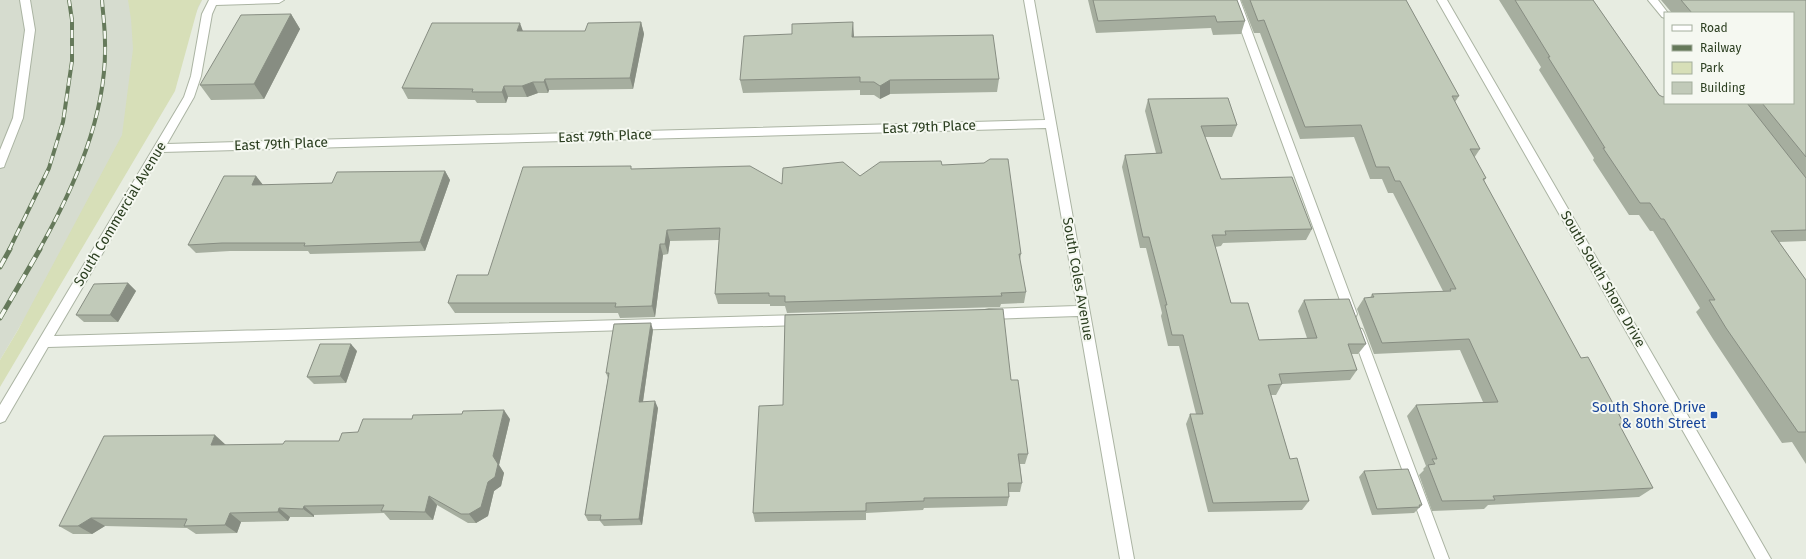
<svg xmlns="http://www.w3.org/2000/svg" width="1806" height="559" font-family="'Fira Sans',sans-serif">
<rect width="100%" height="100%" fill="#e7ece1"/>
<path fill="#d6dccf" d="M0,0H202L161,88L0,360Z"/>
<path fill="#d7dfb8" d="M128,0H202L198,7L175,91L0,387V360L18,330L122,135L133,49L131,19Z"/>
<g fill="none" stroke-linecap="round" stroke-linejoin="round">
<g stroke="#abb4a3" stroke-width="2">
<path id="minor" d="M20,0H30L35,30L23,118L5,164L4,167L0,168V150L13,118L25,30Z
M209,0H284L279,3L216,5L212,14L201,76L194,97L167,144L1045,120L1024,0H1034L1134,559H1120L1078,316L989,319L985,318L983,314L985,310L989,309L1077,306L1046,128L162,152L54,336L801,315L805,316L807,320L805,324L801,325L48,347L5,421L0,423V405L184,97L191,76L202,14Z
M1230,0H1240L1357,314L1355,318L1351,319L1347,318L1345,314Z
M1437,0H1447L1771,559H1756Z
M1648,0H1658L1668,13H1665V18L1662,17Z
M1358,328L1362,329L1364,333L1449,559H1435L1352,333L1354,329Z"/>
</g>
<use href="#minor" fill="#fff" fill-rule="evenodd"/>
<g stroke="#65795a" stroke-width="4">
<path id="rail-far1" d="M9,250L49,168L63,122L72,61V20L69,0
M39,250C74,188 107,115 105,43C105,28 103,14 102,0"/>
</g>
<g stroke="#65795a" stroke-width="5">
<path id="rail" d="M0,267L10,249
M0,318L40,249"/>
</g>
<use href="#rail-far1" stroke="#f5f8f1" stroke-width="2.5" stroke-dasharray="8" stroke-linecap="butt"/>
<use href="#rail" stroke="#f5f8f1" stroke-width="3.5" stroke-dasharray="10" stroke-linecap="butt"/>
</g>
<path fill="#a6ae9f" d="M1088,0H1237L1245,21L1241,34L1213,35L1211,28L1096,33Z
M1241,0H1406L1459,96L1455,102L1480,149L1474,158L1486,178L1484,181L1581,358L1624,424L1620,427L1653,488L1639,497L1488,505L1484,509L1432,511L1419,475L1424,470L1423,469L1426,466L1407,416L1416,405L1483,402L1460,350L1374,354L1357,309L1364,298H1370L1372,294L1443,291L1393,193H1388L1382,179H1370L1354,137L1300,139L1260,33H1254Z
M1499,0H1593L1665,103H1793V13H1672L1661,0H1806V241L1779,242L1806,280V464L1792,442L1782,443L1713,339L1696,312L1700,308L1653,231H1650L1639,215H1629L1593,160L1594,158L1539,70L1541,67Z
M291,14L300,29L264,99L211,100L200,85Z
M641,22L644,34L633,89L549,90L548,93H538L527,97H508L506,103H477L475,100L408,99L402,88L523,31H585Z
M854,37L999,79L997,92L890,94L880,99L874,95H860V90L743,93L740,80Z
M1148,99L1237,125L1232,137H1205L1221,179L1312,229L1306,240L1223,243L1221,246L1215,247L1231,303L1259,340L1307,338L1298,311L1304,300L1366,344L1358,354H1351L1357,370L1350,380L1282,384L1276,395H1271L1290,459L1309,501L1302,510L1208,512L1186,424L1190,414H1196L1179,346H1168L1161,316L1162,313L1146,248H1140L1122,167L1125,155L1156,153L1145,111Z
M942,165L1021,254L1020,260L1026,292L1024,303L1001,304L1000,307L787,313L785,306H770V304H718L715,294L719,240L670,241L668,254L663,255L655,317L620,318L618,313H455L448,303L488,275L632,169L782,184L860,176Z
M445,171L450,180L425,251L310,254L308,251H230L196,253L188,245L256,176L263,185L332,183Z
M128,283L136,291L118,322H84L76,315Z
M653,330L643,402L658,408L642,525L604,526L600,521H588L585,515L608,378L606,373Z
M357,351L346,383L314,384L307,377Z
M1011,380L1028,454L1025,464H1020L1022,483L1020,492H1009V497L1007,506L924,508L923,510L866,513V520L755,522L753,513L783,405Z
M510,419L499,465L504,473L501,486L494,491L488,516L476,523H468L437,505L433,520H390L384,513L314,515V517H290L288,521L241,522L237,533L196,534L187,528L105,526L92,534H73L59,526L226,445L283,444L339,441L358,432Z
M1364,471L1422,505L1414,513L1372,515L1359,477Z"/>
<path fill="#878d82" d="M291,14L300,29L264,99L254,84Z
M641,22L644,34L633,89L630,78Z
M853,22L854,36L852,51V37Z
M520,23L524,34L517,31Z
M545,79L549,90L548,93L544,82Z
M890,80V94L880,99V86Z
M533,82L538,93L527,97L522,86Z
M504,86L508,97L506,103L502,92Z
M445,171L450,180L425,251L420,242Z
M256,176L263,185H252Z
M667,230L670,241L668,254L665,244Z
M660,244L663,255L655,317L652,306Z
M128,283L136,291L118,322L110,315Z
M651,323L653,330L642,408L639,402Z
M351,344L357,351L346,383L340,376Z
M655,401L658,408L642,525L639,519Z
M504,410L510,419L499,465L504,473L501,486L494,491L488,516L476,523L469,514L488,482L493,456Z
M215,435L226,445L222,455L211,445Z
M429,496L437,505L433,520L425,512Z
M304,506L314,515V517L303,509Z
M279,508L290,517L288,521L278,512Z
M230,513L241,522L237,533L225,525Z
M91,518L105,526L92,534L78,526Z"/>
<path fill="#c1cab9" stroke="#878d82" d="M1093,0H1237L1245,21L1217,22L1215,16L1098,21Z
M1250,0H1406L1459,96H1452L1480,149H1470L1486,178L1483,179L1581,358L1588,357L1624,424H1619L1653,488L1493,496L1495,500L1442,501L1428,465L1435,464L1432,459H1437L1416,405L1498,402L1469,339L1382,343L1364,298L1374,297L1372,294L1451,291L1450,289H1456L1400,181H1395L1389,167H1376L1361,125L1305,127L1264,20L1258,21Z
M1515,0H1593L1659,95L1663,97L1665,96V103H1747L1806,178V230L1771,231L1806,280V432H1798L1726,328L1709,300H1715L1664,219H1661L1650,203H1640L1603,148H1605L1548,57H1550Z
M1681,0H1806V157L1762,103H1793V13H1692Z
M291,14L254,84L200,85L241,15Z
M641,22L630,78L545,79L544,82H533L522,86H504L502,92H472L473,89L402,88L432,23H520L517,31H585L588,23Z
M853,22L852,37L993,35L999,79L890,80L880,86L874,82H860V77L740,80L744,36L792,34V24Z
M1228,98L1237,125L1201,126L1221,179L1292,177L1312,229L1225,231L1226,235H1212L1231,303H1248L1259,340L1317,338L1304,300L1349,299L1366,344H1348L1357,370L1279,374L1282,384L1268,385L1290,459L1297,458L1309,501L1213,503L1190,414H1203L1183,335H1172L1165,305H1167L1149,237H1143L1125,155L1162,153L1148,99Z
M990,159H1008L1021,254H1019L1026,292L1001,293L1002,296L785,302V296H769V293L715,294L720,228L667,230L665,244H660L652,306L615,307L616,303H448L457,275H488L523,167L631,166V169L750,166L782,184L783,168L843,162L860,176L880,162L941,161L942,165L984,163Z
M445,171L420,242L304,246L305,243H222L188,245L224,176H256L252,185L332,183L337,172Z
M128,283L110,315H76L94,284Z
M1003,309L1011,380H1018L1028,454H1018L1022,483H1008L1009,497L924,498V501L866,503V511L753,513L759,406L783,405L785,315Z
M651,323L639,402L655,401L639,519L600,520L601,515H585L609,373H606L614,324Z
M320,344H351L340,376L307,377Z
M504,410L493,456L498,464L495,477L488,482L481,507L469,514H461L429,496L425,512L381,511L384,505L304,506L303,509L279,508L278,512L230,513L225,525L184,526L187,519L91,518L78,526H59L104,436L215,435L211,445L283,444L285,441H339L342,433L358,432L363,419H412L413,415L462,414L463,411Z
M1408,469L1422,505H1419L1420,507L1377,509L1364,471Z"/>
<rect fill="#1a4fb4" stroke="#f5f8f1" stroke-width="1.5" x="1710" y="411" width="8" height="8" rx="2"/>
<g text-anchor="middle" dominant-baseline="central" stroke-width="4" stroke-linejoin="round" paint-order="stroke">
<g font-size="14" fill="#2b3e20" stroke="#f5f8f1">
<text transform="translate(929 127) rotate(-2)">East 79th Place</text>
<text transform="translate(605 136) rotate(-2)">East 79th Place</text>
<text transform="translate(281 144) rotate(-2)">East 79th Place</text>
<text transform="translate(120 214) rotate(-59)">South Commercial Avenue</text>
<text transform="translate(1078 279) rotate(80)">South Coles Avenue</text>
<text transform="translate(1603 279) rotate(60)">South South Shore Drive</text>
</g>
<g font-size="14" fill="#164399" stroke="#f5f8f1" text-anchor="end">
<text x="1706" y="407">South Shore Drive<tspan x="1706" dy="16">&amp; 80th Street</tspan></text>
</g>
</g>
<rect x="1664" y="12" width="130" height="92" fill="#f5f8f1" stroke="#a4ae9d"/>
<rect x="1672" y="25" width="20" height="6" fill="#ffffff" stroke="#a4ae9d"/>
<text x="1700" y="32" font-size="12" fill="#2b3e20">Road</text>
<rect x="1672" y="45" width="20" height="6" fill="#65795a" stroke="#a4ae9d"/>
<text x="1700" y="52" font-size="12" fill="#2b3e20">Railway</text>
<rect x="1672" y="62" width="20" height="12" fill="#d7dfb8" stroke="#a4ae9d"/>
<text x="1700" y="72" font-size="12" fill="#2b3e20">Park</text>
<rect x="1672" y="82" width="20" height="12" fill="#c1cab9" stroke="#a4ae9d"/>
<text x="1700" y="92" font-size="12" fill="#2b3e20">Building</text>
</svg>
